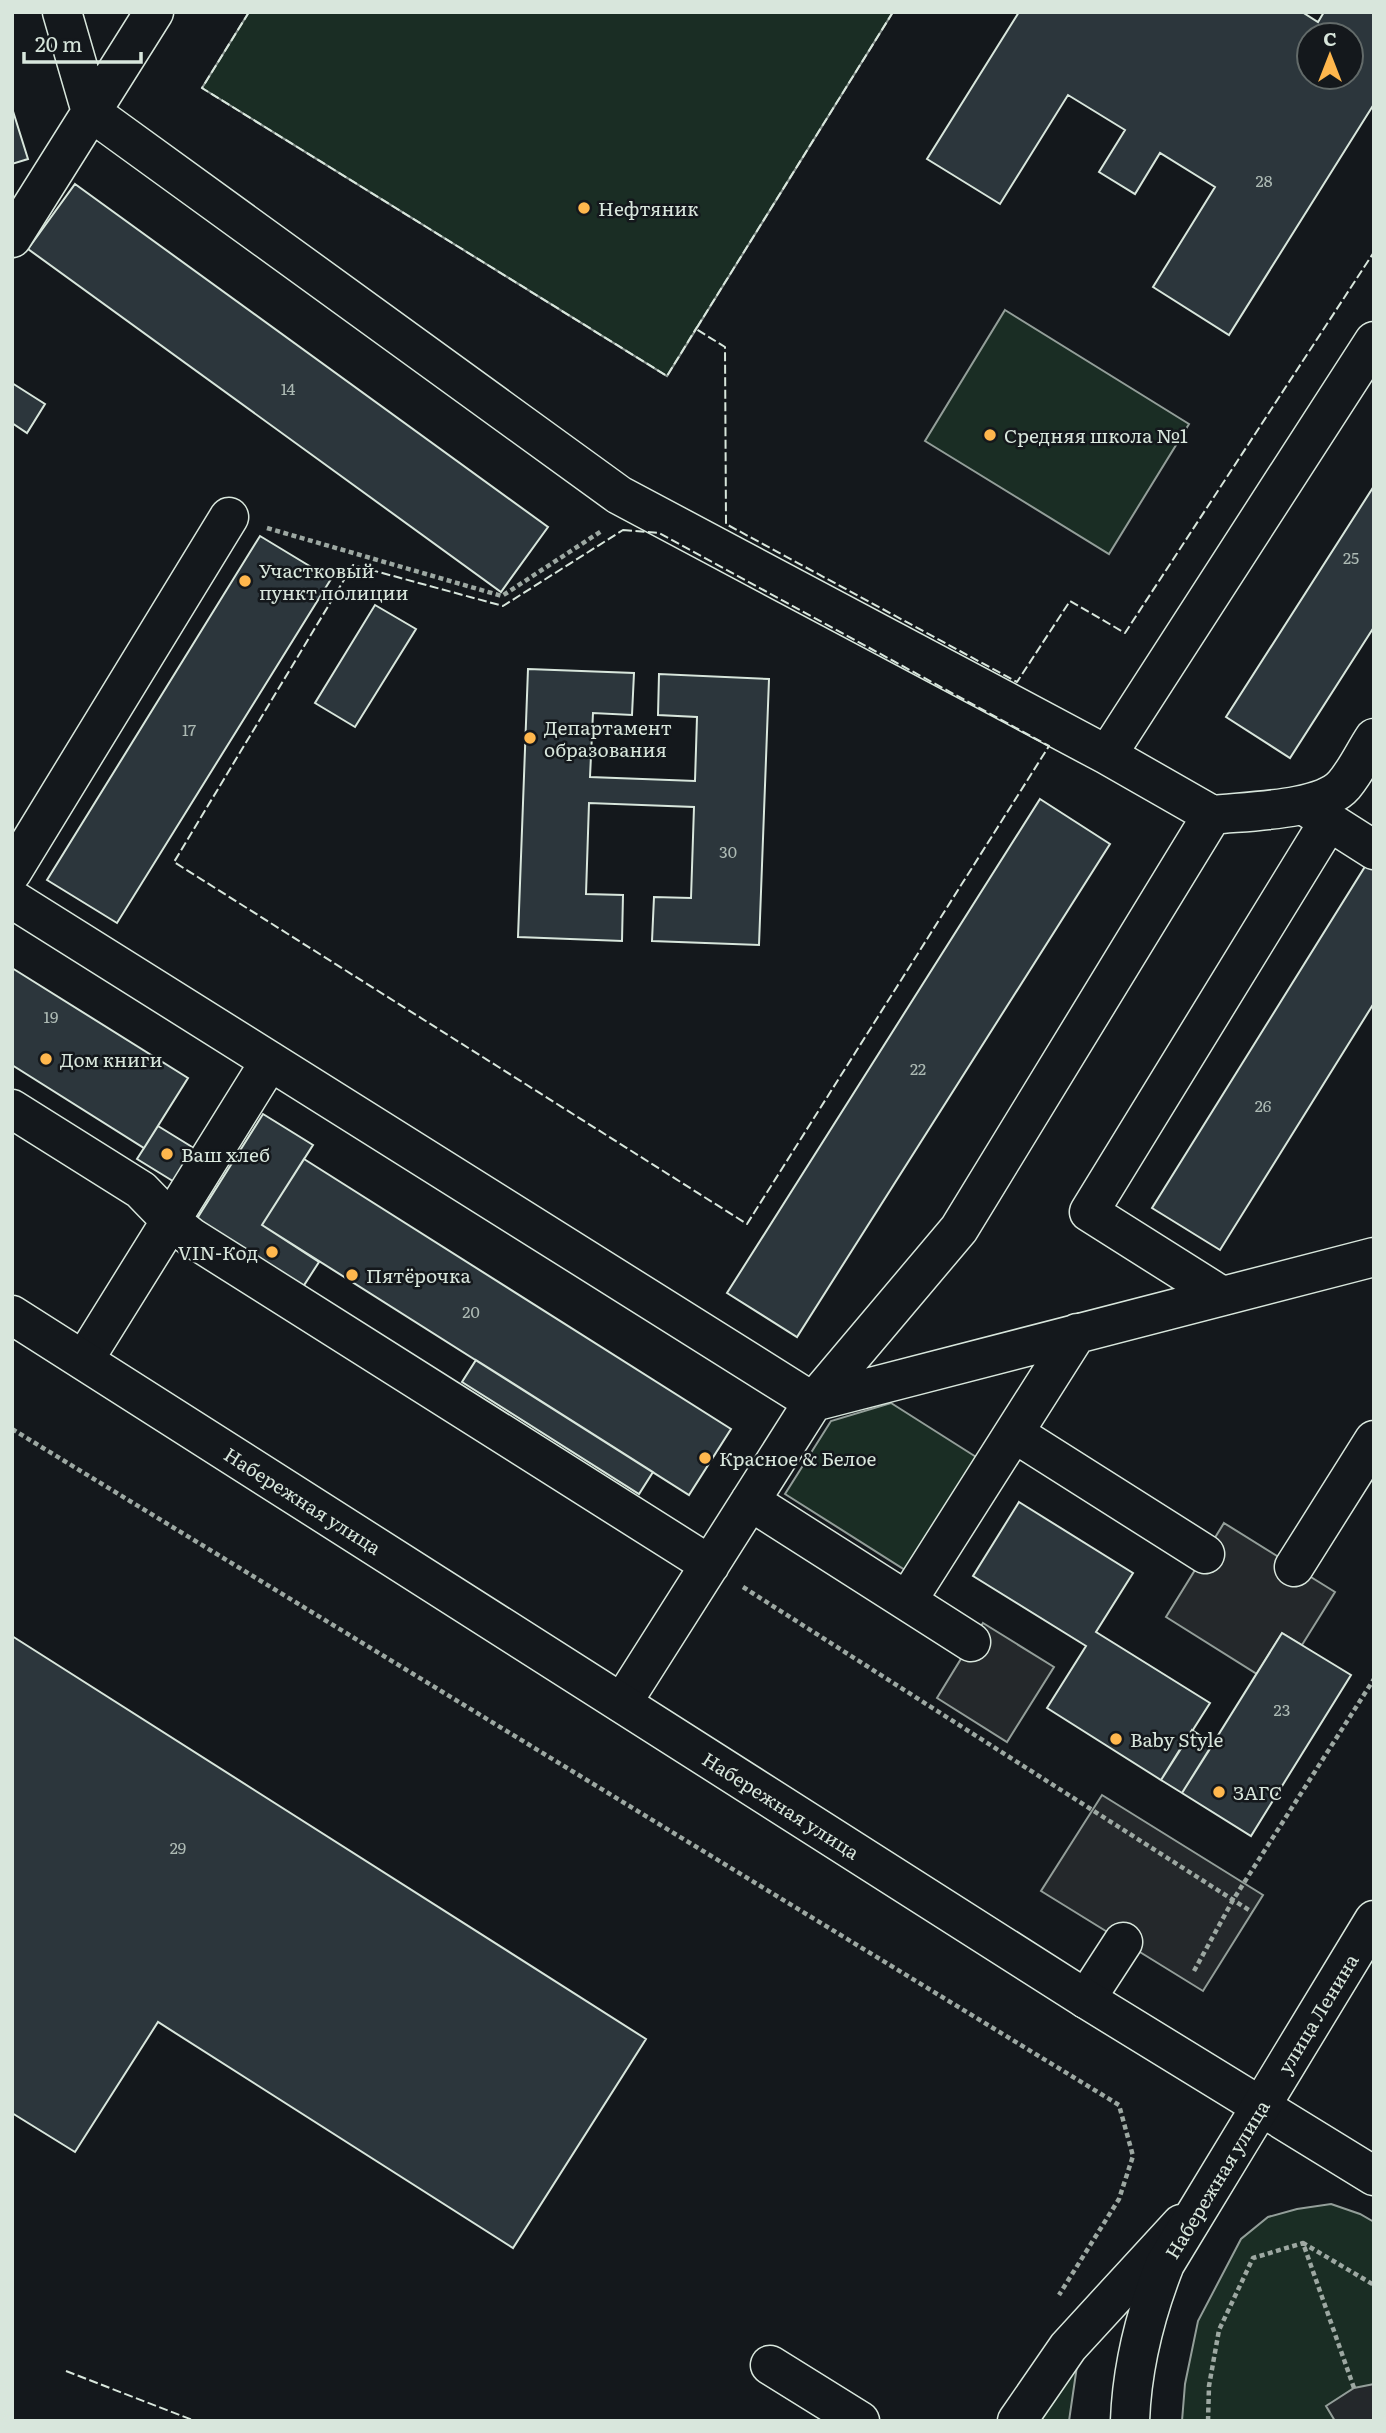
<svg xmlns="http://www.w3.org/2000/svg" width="1386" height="2433" font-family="Literata,serif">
<rect width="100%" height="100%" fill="#14181c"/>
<path fill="#1a2d24" stroke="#939e99" stroke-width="2" d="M249,12H893L667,376L202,88Z
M1005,310L1189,424L1109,554L925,441Z
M891,1403L984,1462L913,1575L785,1494L831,1421Z
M1331,2204L1360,2214L1374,2222V2421H1182L1185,2384L1198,2321L1241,2239L1268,2217L1297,2209Z
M1078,2359L1069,2421H1036Z"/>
<path fill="#24282b" stroke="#939e99" stroke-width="2" d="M1224,1523L1335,1592L1302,1645L1282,1633L1257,1674L1166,1617Z
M983,1623L1054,1667L1007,1742L937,1698Z
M1102,1795L1263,1895L1203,1991L1041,1891Z
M1374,2384V2421H1335L1326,2406L1354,2388Z"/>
<path fill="#2c363c" stroke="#d8e6dc" stroke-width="2" fill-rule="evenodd" d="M1019,12H1302L1318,22L1324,12H1374V104L1229,335L1153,287L1215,187L1160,153L1135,194L1099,172L1125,130L1068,95L1000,204L927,159ZM1309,35H1351V77H1309Z
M12,108L28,159L12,164Z
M75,184L548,527L501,592L28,249Z
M12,383L45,404L27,433L12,423Z
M1374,486V627L1290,758L1226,717Z
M260,536L331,579L117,923L47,880Z
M375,605L416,629L355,727L315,703Z
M528,669L634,673L632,715L593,713L590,777L695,781L697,717L658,715L659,674L769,679L759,945L652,941L654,897L691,898L694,807L589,803L586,894L623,895L622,941L518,937Z
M1040,799L1110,844L797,1337L727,1293Z
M1366,865L1374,870V1003L1220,1250L1152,1208Z
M12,968L188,1078L144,1148L12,1065Z
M263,1114L313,1145L262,1225L319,1262L299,1293L193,1225Z
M158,1126L197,1150L176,1183L137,1159Z
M304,1159L731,1429L689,1495L262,1225Z
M476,1360L653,1472L639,1494L462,1382Z
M1019,1502L1133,1573L1096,1632L1210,1703L1161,1780L1047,1708L1086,1646L973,1576Z
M1282,1633L1351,1675L1251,1836L1182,1793Z
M12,1636L646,2039L513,2248L158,2022L75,2152L12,2113Z
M1192,1730L1213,1744L1182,1793L1161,1780Z"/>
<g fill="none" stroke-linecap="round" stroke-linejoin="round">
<g stroke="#d8e6dc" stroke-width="41">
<path id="minor" d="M62,12L91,112L619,495L1107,755
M12,238L154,12
M1308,808L1374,850
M1212,815C1246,811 1322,811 1344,785C1356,771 1364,753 1374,738
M12,872L229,517
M12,899L813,1402L1374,1257
M12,1109L141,1190L171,1221L191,1237L710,1565
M1222,1296L1089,1212L1329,821
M84,1360L270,1061
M1014,1433L1205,1554
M750,1501L971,1642
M1294,1567L1374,1440
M907,1601L1077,1333
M622,1703L813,1402L959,1229L1212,815L1107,755L1374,341
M1086,1999L1123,1942
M770,2365L860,2421
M1017,2421L1068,2347L1181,2224"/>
</g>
<g stroke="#d8e6dc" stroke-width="41">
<g id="major">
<path id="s1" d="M12,1315L1086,1999L1374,2176"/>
<path id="s2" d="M1130,2421C1132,2365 1145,2315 1165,2264L1374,1920"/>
</g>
</g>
<path stroke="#9da8a2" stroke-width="4.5" stroke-dasharray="5 3.5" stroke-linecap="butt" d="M267,528L502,596L603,530
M12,1429L1119,2105L1133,2156L1119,2199L1059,2295
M743,1587L1252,1912
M1194,1971L1233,1900L1374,1679
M1354,2388L1303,2243L1374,2285
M1208,2421L1209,2386L1219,2330L1253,2258L1303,2243"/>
<use href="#minor" stroke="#14181c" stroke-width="38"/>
<use href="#major" stroke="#14181c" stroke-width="38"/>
<path stroke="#d8e6dc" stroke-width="2" stroke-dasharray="9 3.5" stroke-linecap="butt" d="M249,12L202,88L667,376L697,327
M893,12L696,329L725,347L726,524L1017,682L1070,601L1125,633L1374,252
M623,530L659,533L1049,746L747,1224L174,862L353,565L503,606Z
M66,2371L195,2421"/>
</g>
<g fill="#ffb74d" stroke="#14181c" stroke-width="2.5">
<circle cx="584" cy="208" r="7"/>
<circle cx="990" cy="435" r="7"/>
<circle cx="245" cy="581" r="7"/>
<circle cx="530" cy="738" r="7"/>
<circle cx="46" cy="1059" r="7"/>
<circle cx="167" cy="1154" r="7"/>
<circle cx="272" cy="1252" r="7"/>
<circle cx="352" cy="1275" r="7"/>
<circle cx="705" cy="1458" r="7"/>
<circle cx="1116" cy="1739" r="7"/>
<circle cx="1219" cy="1792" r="7"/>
</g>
<g text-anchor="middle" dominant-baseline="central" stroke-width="5" stroke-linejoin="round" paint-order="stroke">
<g font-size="16" fill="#adbab4">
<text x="1264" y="180">28</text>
<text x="288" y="388">14</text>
<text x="1351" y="557">25</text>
<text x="189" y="729">17</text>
<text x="728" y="851">30</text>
<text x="51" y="1016">19</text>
<text x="918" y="1068">22</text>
<text x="1263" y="1105">26</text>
<text x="471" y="1311">20</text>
<text x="1282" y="1709">23</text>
<text x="178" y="1847">29</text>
</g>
<g font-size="19" fill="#d8e6dc" stroke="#14181c" text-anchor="start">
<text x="598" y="208">Нефтяник</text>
<text x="1004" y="435">Средняя школа №1</text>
<text x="259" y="570">Участковый<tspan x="259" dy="22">пункт полиции</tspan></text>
<text x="544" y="727">Департамент<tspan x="544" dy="22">образования</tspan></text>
<text x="60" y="1059">Дом книги</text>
<text x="181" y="1154">Ваш хлеб</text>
<text x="258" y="1252" text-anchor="end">VIN-Код</text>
<text x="366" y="1275">Пятёрочка</text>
<text x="719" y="1458">Красное &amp; Белое</text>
<text x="1130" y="1739">Baby Style</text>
<text x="1233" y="1792">ЗАГС</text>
</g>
<g font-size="19" fill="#d8e6dc" stroke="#14181c">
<text stroke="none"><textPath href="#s1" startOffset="345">Набережная улица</textPath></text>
<text stroke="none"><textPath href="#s1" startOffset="912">Набережная улица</textPath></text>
<text stroke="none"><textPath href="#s2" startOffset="455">улица Ленина</textPath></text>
<text stroke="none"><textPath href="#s2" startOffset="261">Набережная улица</textPath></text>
</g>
</g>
<rect width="1386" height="2433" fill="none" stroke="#d8e6dc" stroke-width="28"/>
<g transform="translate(1330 56)"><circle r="33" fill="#14181c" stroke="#626a69" stroke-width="2"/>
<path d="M0-5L12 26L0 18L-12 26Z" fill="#ffb74d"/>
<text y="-10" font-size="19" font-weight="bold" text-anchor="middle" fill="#d8e6dc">С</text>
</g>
<path d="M24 52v10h117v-10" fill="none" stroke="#d8e6dc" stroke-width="3.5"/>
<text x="35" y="52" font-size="21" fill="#d8e6dc" stroke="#14181c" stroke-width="5" paint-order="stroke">20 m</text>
</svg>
